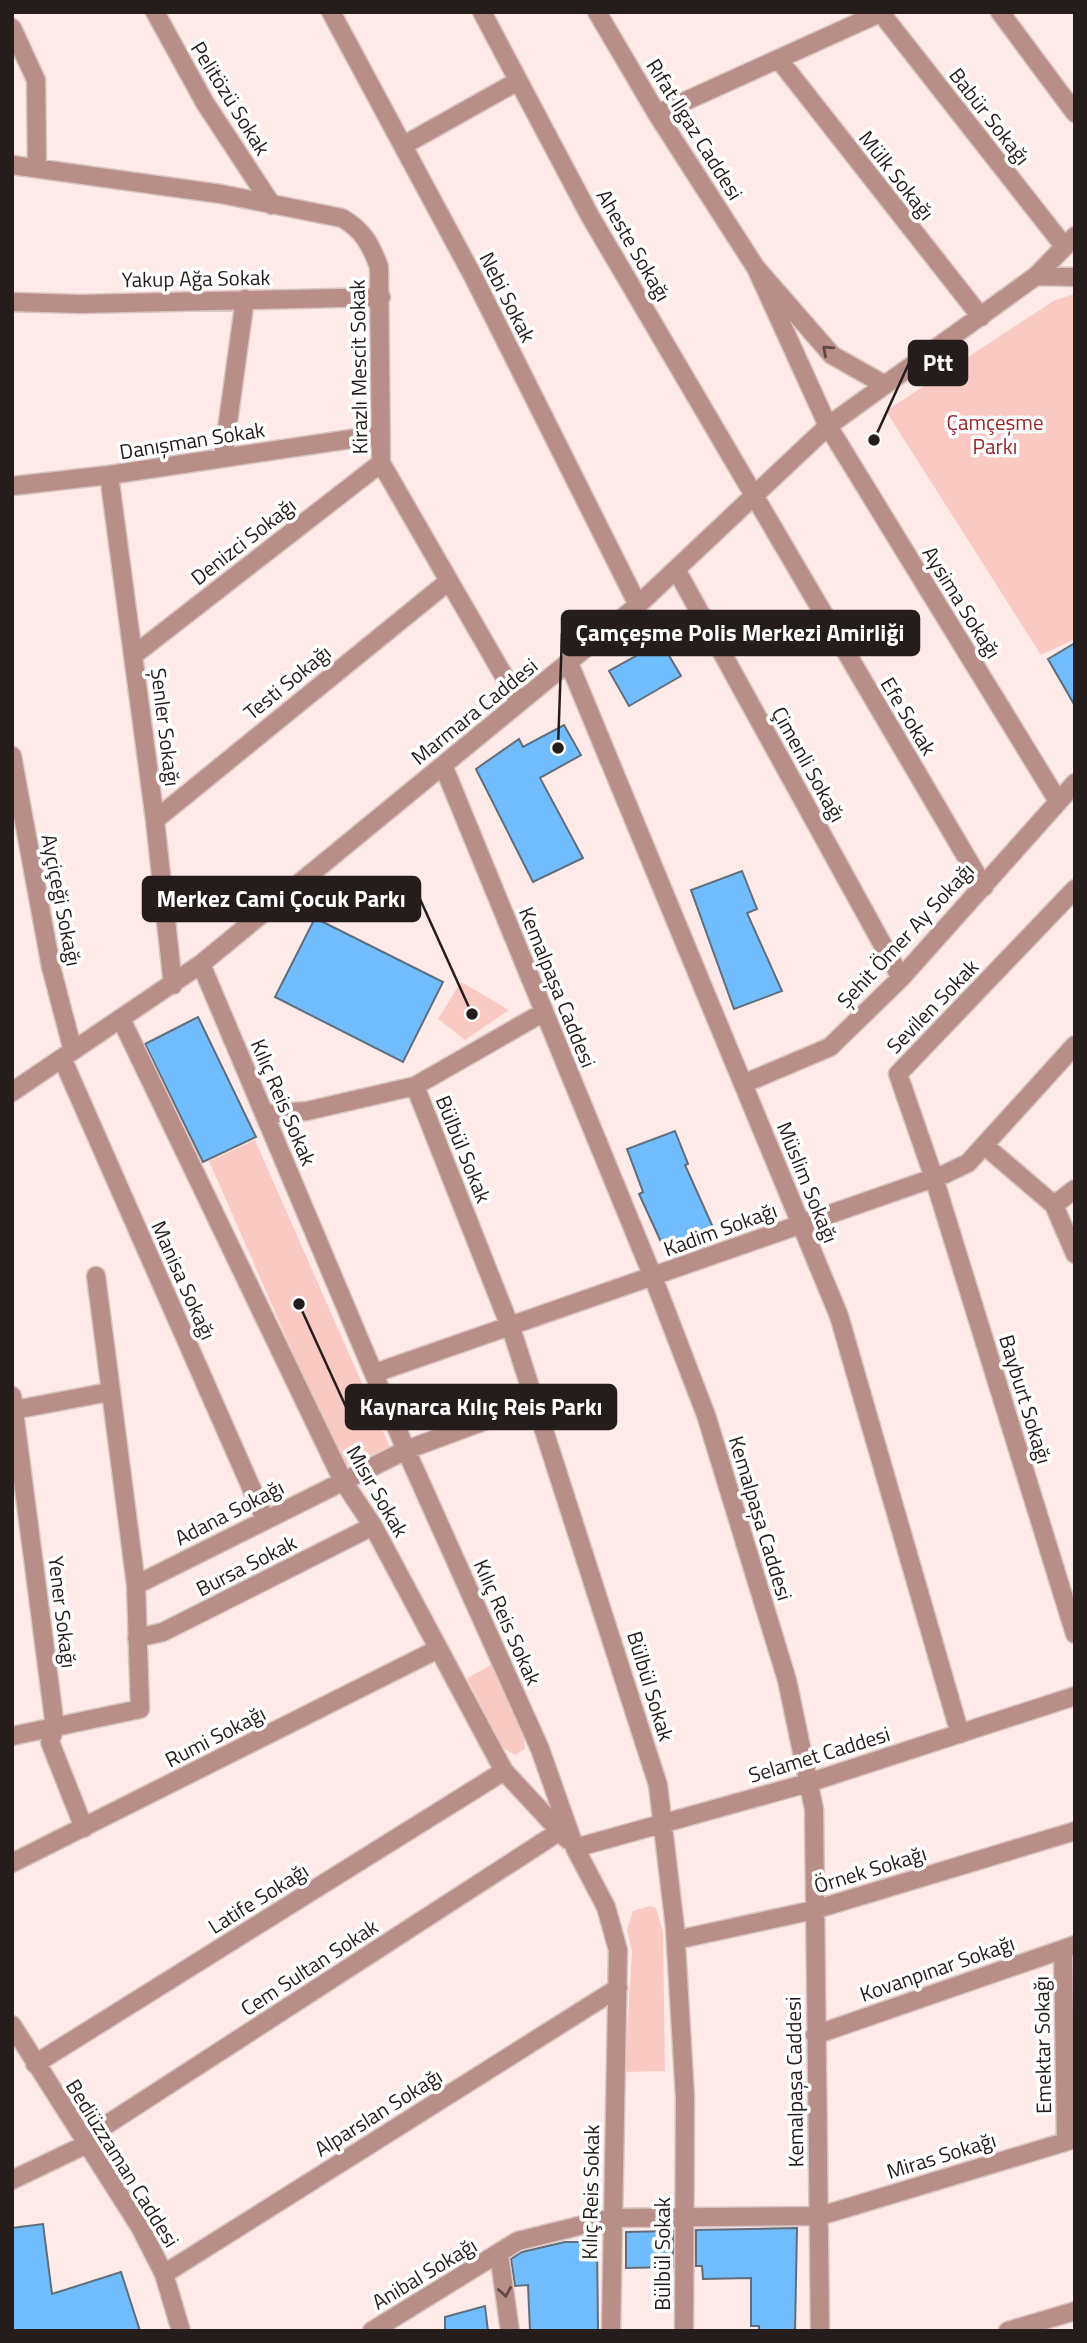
<svg xmlns="http://www.w3.org/2000/svg" width="1087" height="2343" font-family="'Titillium Web',sans-serif">
<rect width="100%" height="100%" fill="#feeae8"/>
<path fill="#fbc9c4" d="M1075,294V639L1041,655L886,411L1055,300Z
M461,982L509,1010L465,1040L438,1019Z
M255,1140L390,1447L343,1467L209,1161Z
M491,1665L524,1736L525,1749L515,1755L503,1748L467,1678Z
M650,1906L656,1908L663,1932L665,2071L625,2072L632,1951L627,1930L633,1911Z"/>
<path fill="#70bcfd" stroke="#606e7b" stroke-width="2" d="M661,642L681,676L629,706L609,671Z
M1075,643V706L1048,659Z
M564,725L581,755L540,778L583,858L533,882L476,769L519,739L523,747Z
M742,871L757,909L747,913L782,991L734,1009L691,890Z
M315,918L443,982L403,1062L275,997Z
M198,1017L256,1137L203,1162L145,1044Z
M675,1131L688,1164L685,1165L716,1234L667,1255L639,1194L643,1192L627,1149Z
M43,2224L52,2294L121,2272L140,2331H12V2228Z
M797,2228L795,2331H759V2326H751V2278L703,2279L702,2266H696V2230Z
M673,2231V2267L626,2268V2232Z
M565,2242H597L598,2330L530,2331L528,2285L515,2286L511,2259L522,2252Z
M485,2306L488,2331H445V2317Z"/>
<g fill="none" stroke-linecap="round" stroke-linejoin="round">
<g stroke="#d7c5c3" stroke-width="21">
<path id="minor" d="M155,12L205,103L272,205
M331,12L474,278L638,605
M482,12L590,216L984,887
M597,12L657,114L756,268L832,355L885,385
M1000,12L1075,113
M881,13L1064,246
M12,28L36,80L37,167
M780,61L981,317
M657,114L882,12
M404,145L518,81
M12,165L221,194L342,218C363,230 371,245 379,267L381,463L519,702
M756,268L828,426L1058,801
M1036,276L1075,277
M12,302L80,304L381,297
M223,458L245,299
M109,475L155,820L173,985
M12,486L109,475L378,435
M677,571L901,978
M134,655L381,463
M569,663L839,1316L960,1734
M12,756L51,967L73,1051
M443,765L653,1277L706,1415L787,1680L814,1809L820,2331
M155,820L449,581
M1075,889L898,1074L934,1178L1075,1634
M201,964L406,1450L540,1749L575,1848L606,1907L618,1950L611,2331
M122,1021L343,1481L373,1526L504,1771L568,1840
M62,1058L265,1519
M743,1084L830,1047L901,978L1075,783
M415,1086L513,1334L658,1785L675,1928L685,2097L684,2331
M12,1092L201,964L638,605L828,426L1036,276L1075,236
M266,1114L307,1111L415,1086L544,1012
M984,1145L1054,1205L1075,1254
M1054,1205L1075,1189
M375,1373L945,1174L968,1163L1075,1045
M12,1396L55,1727L50,1742L84,1828
M14,1410L109,1392
M136,1585L406,1450L536,1402
M137,1638L163,1632L373,1526
M12,1736L140,1709L136,1585L96,1276
M575,1848L808,1783L1075,1696
M12,1863L438,1649
M676,1940L814,1910L1075,1831
M1063,1949L1066,2141
M12,2025L140,2227L164,2274L181,2331
M815,2035L1075,1945
M35,2064L504,1771
M83,2140L560,1831
M12,2180L85,2145
M499,2254L510,2331
M164,2274L618,1988
M372,2331L518,2241L611,2218L820,2216L1075,2139
M1008,2331L1075,2311"/>
</g>
<use href="#minor" stroke="#b98d88" stroke-width="18"/>
</g>
<defs><path id="oneway-chevron" d="M-2-3.5L2.5 0L-2 3.5" fill="none" stroke-width="1.6" stroke-linecap="round" stroke-linejoin="round" transform="scale(1.75)"/></defs>
<g stroke="#604a47">
<use href="#oneway-chevron" transform="translate(827 350) rotate(-138)"/>
<use href="#oneway-chevron" transform="translate(505 2292) rotate(81)"/>
</g>
<g text-anchor="middle" dominant-baseline="central" stroke-width="7" stroke-linejoin="round" paint-order="stroke">
<g font-size="21" fill="#251d1c" stroke="#fff">
<text transform="translate(231 98) rotate(58)">Pelitözü Sokak</text>
<text transform="translate(990 116) rotate(52)">Babür Sokağı</text>
<text transform="translate(695 129) rotate(58)">Rıfat Ilgaz Caddesi</text>
<text transform="translate(897 175) rotate(52)">Mülk Sokağı</text>
<text transform="translate(634 245) rotate(60)">Aheste Sokağı</text>
<text transform="translate(196 278) rotate(-1)">Yakup Ağa Sokak</text>
<text transform="translate(508 297) rotate(63)">Nebi Sokak</text>
<text transform="translate(358 367) rotate(-91)">Kirazlı Mescit Sokak</text>
<text transform="translate(192 440) rotate(-9)">Danışman Sokak</text>
<text transform="translate(243 541) rotate(-38)">Denizci Sokağı</text>
<text transform="translate(962 602) rotate(58)">Aysima Sokağı</text>
<text transform="translate(287 682) rotate(-39)">Testi Sokağı</text>
<text transform="translate(474 711) rotate(-39)">Marmara Caddesi</text>
<text transform="translate(909 716) rotate(59)">Efe Sokak</text>
<text transform="translate(166 727) rotate(83)">Şenler Sokağı</text>
<text transform="translate(809 764) rotate(61)">Çimenli Sokağı</text>
<text transform="translate(62 900) rotate(79)">Ayçiçeği Sokağı</text>
<text transform="translate(905 935) rotate(-47)">Şehit Ömer Ay Sokağı</text>
<text transform="translate(558 987) rotate(68)">Kemalpaşa Caddesi</text>
<text transform="translate(932 1006) rotate(-46)">Sevilen Sokak</text>
<text transform="translate(284 1102) rotate(67)">Kılıç Reis Sokak</text>
<text transform="translate(464 1149) rotate(68)">Bülbül Sokak</text>
<text transform="translate(808 1182) rotate(68)">Müslim Sokağı</text>
<text transform="translate(720 1229) rotate(-20)">Kadim Sokağı</text>
<text transform="translate(184 1280) rotate(66)">Manisa Sokağı</text>
<text transform="translate(1026 1399) rotate(73)">Bayburt Sokağı</text>
<text transform="translate(378 1491) rotate(60)">Mısır Sokak</text>
<text transform="translate(229 1512) rotate(-27)">Adana Sokağı</text>
<text transform="translate(761 1518) rotate(73)">Kemalpaşa Caddesi</text>
<text transform="translate(246 1565) rotate(-27)">Bursa Sokak</text>
<text transform="translate(63 1612) rotate(83)">Yener Sokağı</text>
<text transform="translate(508 1622) rotate(66)">Kılıç Reis Sokak</text>
<text transform="translate(651 1686) rotate(73)">Bülbül Sokak</text>
<text transform="translate(215 1736) rotate(-27)">Rumi Sokağı</text>
<text transform="translate(819 1754) rotate(-17)">Selamet Caddesi</text>
<text transform="translate(870 1869) rotate(-17)">Örnek Sokağı</text>
<text transform="translate(258 1898) rotate(-32)">Latife Sokağı</text>
<text transform="translate(309 1967) rotate(-33)">Cem Sultan Sokak</text>
<text transform="translate(937 1968) rotate(-19)">Kovanpınar Sokağı</text>
<text transform="translate(1042 2045) rotate(-91)">Emektar Sokağı</text>
<text transform="translate(794 2082) rotate(-91)">Kemalpaşa Caddesi</text>
<text transform="translate(378 2112) rotate(-32)">Alparslan Sokağı</text>
<text transform="translate(941 2155) rotate(-17)">Miras Sokağı</text>
<text transform="translate(123 2163) rotate(58)">Bediüzzaman Caddesi</text>
<text transform="translate(590 2192) rotate(-89)">Kılıç Reis Sokak</text>
<text transform="translate(662 2254) rotate(-90)">Bülbül Sokak</text>
<text transform="translate(424 2273) rotate(-31)">Anibal Sokağı</text>
</g>
<g font-size="21" fill="#9a2829" stroke="#fff">
<text x="995" y="422">Çamçeşme<tspan x="995" dy="24">Parkı</tspan></text>
</g>
</g>
<path fill="none" stroke="#251d1c" stroke-width="2.5" d="M874 440L909 363M558 748L562 633M472 1014L420 899M299 1304L346 1407"/>
<g fill="#251d1c" stroke="#fff" stroke-width="2.5">
<circle cx="874" cy="440" r="7"/>
<circle cx="558" cy="748" r="7"/>
<circle cx="472" cy="1014" r="7"/>
<circle cx="299" cy="1304" r="7"/>
</g>
<g fill="#251d1c" stroke="#251d1c" stroke-width="2.5">
<rect x="909" y="341" width="58" height="44" rx="7"/>
<rect x="562" y="611" width="357" height="44" rx="7"/>
<rect x="143" y="877" width="277" height="44" rx="7"/>
<rect x="346" y="1385" width="270" height="44" rx="7"/>
</g>
<g font-size="23" text-anchor="middle" font-weight="bold" fill="#fff">
<text x="938" y="371">Ptt</text>
<text x="740" y="641">Çamçeşme Polis Merkezi Amirliği</text>
<text x="281" y="907">Merkez Cami Çocuk Parkı</text>
<text x="481" y="1415">Kaynarca Kılıç Reis Parkı</text>
</g>
<rect width="1087" height="2343" fill="none" stroke="#251d1c" stroke-width="28"/>
</svg>
